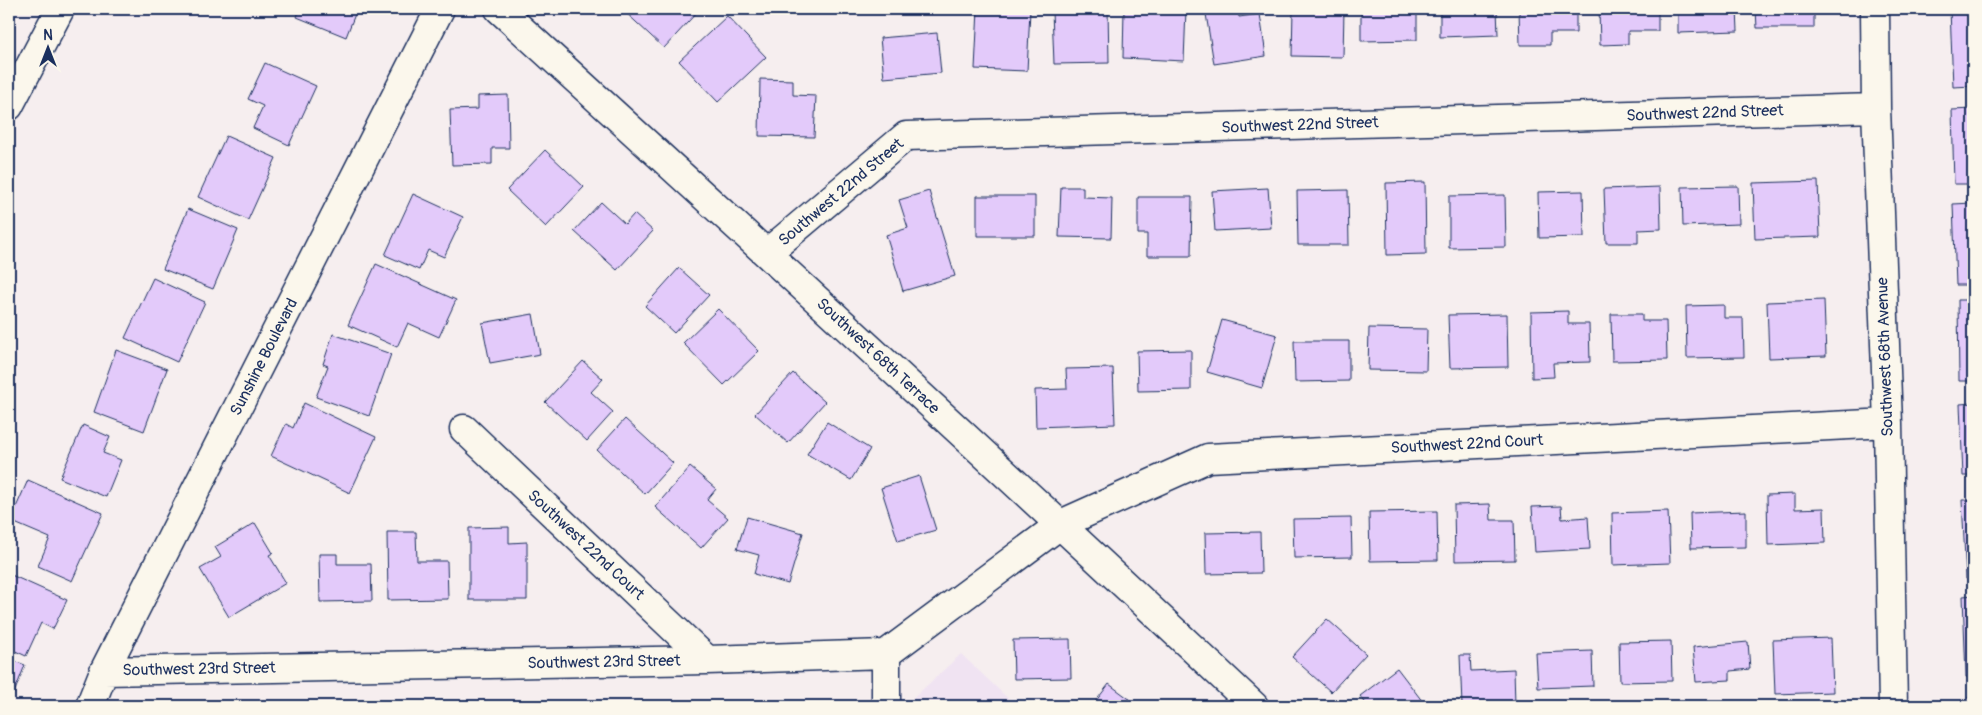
<svg xmlns="http://www.w3.org/2000/svg" width="1982" height="715" font-family="Pangolin,sans-serif">
<rect width="100%" height="100%" fill="#f6eeef"/>
<filter id="ink" filterUnits="userSpaceOnUse"><feTurbulence type="fractalNoise" baseFrequency=".02" numOctaves="2"/><feDisplacementMap in="SourceGraphic" scale="10" xChannelSelector="R" yChannelSelector="G"/><feConvolveMatrix kernelMatrix="1 2 1 2 8 2 1 2 1" color-interpolation-filters="sRGB"/></filter>
<g filter="url(#ink)">
<path fill="#f0e3f2" d="M961,654L1016,706H908V703Z"/>
<path fill="#e3cafa" stroke="#1b2f5e" d="M300,9H357L346,37L297,17Z
M622,9H700L664,48Z
M978,9L1030,10L1027,71L975,69Z
M1108,9L1109,63L1054,64L1052,11Z
M1124,9H1186L1184,61L1123,58Z
M1238,9L1239,17L1260,14L1266,56L1214,64L1206,14Z
M1293,9H1344L1343,57L1292,56Z
M1361,9H1417V40L1361,41Z
M1440,9H1497L1498,35L1440,37Z
M1519,9H1576V33H1550V45H1520Z
M1599,9H1658V31H1628V44L1600,45Z
M1678,9H1737L1738,31L1678,33Z
M1756,9H1814V28H1757Z
M1950,9H1973V86L1953,87Z
M727,16L766,57L718,102L679,61Z
M937,33L941,73L884,78L880,38Z
M265,63L316,86L289,145L253,128L263,106L248,99Z
M760,79L793,80V95L816,96L814,137L759,136Z
M508,95L509,148H492V164L452,165L450,110L478,109V96Z
M1973,109V184H1954L1952,110Z
M226,136L276,158L248,220L198,197Z
M545,150L584,187L546,227L507,190Z
M1818,181L1820,237L1755,239L1753,183Z
M1425,182L1426,254L1387,255L1386,183Z
M1738,186L1739,224L1683,226L1682,187Z
M1061,187H1083V197L1112,198L1111,238L1059,237Z
M1660,187L1661,229L1638,230V243H1606L1604,189Z
M1268,188L1271,228L1215,231L1212,191Z
M1348,190L1349,245H1298L1297,191Z
M929,191L955,276L903,291L886,235L908,228L899,200Z
M1583,191L1584,237L1539,238L1538,192Z
M413,194L463,217L444,257L428,250L419,270L385,255Z
M1505,195L1506,247L1449,248V196Z
M977,196H1035V236H977Z
M1138,197H1192L1191,256H1147V234H1138Z
M601,202L625,224L634,214L653,231L617,270L574,231Z
M1973,203V285H1956L1953,204Z
M188,209L238,230L213,289L163,269Z
M376,264L456,300L439,337L408,323L397,347L348,325Z
M679,268L709,295L674,333L645,306Z
M153,278L205,302L177,362L125,338Z
M1824,300L1826,356L1769,358L1767,302Z
M1958,300H1973V381H1959Z
M1724,305V318H1743L1744,357L1687,358L1686,306Z
M718,309L759,351L724,385L683,343Z
M1568,311V324H1589L1590,362L1553,363L1554,377L1532,378L1531,312Z
M533,314L540,354L490,363L482,323Z
M1507,314L1508,367L1450,368L1448,315Z
M1611,314H1642V321H1666L1667,360L1612,361Z
M1222,320L1277,335L1262,388L1207,372Z
M1369,328L1427,329L1426,371L1368,370Z
M333,334L391,354L369,416L316,397L328,366L323,364Z
M1294,341H1349V381L1295,382Z
M116,350L167,369L144,431L94,412Z
M1191,350V390L1138,391L1137,351Z
M583,361L603,379L591,392L613,412L587,441L545,402Z
M1113,368L1115,424L1036,427L1035,390L1067,389L1066,369Z
M793,373L825,402L788,443L755,414Z
M304,403L376,437L350,493L271,456L286,424L293,428Z
M1973,403V476H1963L1960,404Z
M625,419L673,463L645,494L597,450Z
M827,422L870,449L851,480L807,454Z
M83,425L110,437L103,453L121,460L106,497L60,478Z
M690,467L716,489L707,500L728,518L701,548L655,507Z
M919,476L936,530L898,541L881,488Z
M28,480L103,513L72,581L38,566L50,538L10,521Z
M1795,494V509L1824,508L1825,543L1768,545L1767,495Z
M1962,500H1973V578L1966,579Z
M1490,504L1491,520H1514L1515,560L1455,561L1454,505Z
M1561,506L1562,519L1588,517L1590,549L1535,552L1532,507Z
M1437,511L1438,560L1370,561L1369,512Z
M1668,511L1670,563L1613,565L1612,513Z
M1746,511V547L1691,548L1690,513Z
M747,517L803,533L788,584L754,574L759,555L737,549Z
M1351,518L1352,557L1294,558L1293,519Z
M255,523L273,553L269,555L286,583L229,617L200,569L221,557L215,547Z
M509,527V543L527,542V600H469V528Z
M387,532H416L417,561H447L448,599L388,600Z
M1260,532L1261,573L1206,574L1205,533Z
M319,554H337V564H371L372,601L320,602Z
M9,574L67,600L53,629L41,623L26,656L9,648Z
M1973,595V677H1966L1963,596Z
M1327,619L1366,654L1331,692L1292,657Z
M1831,638L1833,692L1775,694L1773,640Z
M1070,639L1071,678L1014,679L1013,640Z
M1671,641L1672,681L1620,682L1619,642Z
M1748,642L1750,669L1730,671V680L1696,682L1693,647Z
M1592,651L1593,686L1538,688L1536,653Z
M1460,655H1470L1471,671L1514,669L1515,705L1462,706Z
M9,659L25,665L9,706Z
M1397,668L1426,706H1368L1360,696Z
M1109,684L1139,706H1092Z
M1968,697H1973V706H1968Z"/>
<g fill="none" stroke-linecap="round" stroke-linejoin="round">
<g stroke="#1b2f5e" stroke-width="31">
<path id="minor" d="M499,9C752,239 1004,471 1254,706
M1875,9L1876,108L1888,423L1893,706
M767,253L906,136L1876,108
M464,429L707,660
M886,654V706
M104,671L707,660L886,654L1061,524L1208,458L1888,423
M90,706L104,671L440,9"/>
</g>
<g stroke="#1b2f5e" stroke-width="31">
<path id="motorway" d="M9,106L60,9"/>
</g>
<use href="#minor" stroke="#fbf7ec" stroke-width="28"/>
<use href="#motorway" stroke="#fbf7ec" stroke-width="28"/>
</g>
</g>
<g text-anchor="middle" dominant-baseline="central" stroke-width="4" stroke-linejoin="round" paint-order="stroke">
<g font-size="16" fill="#1b2f5e" stroke="#fbf7ec">
<text transform="translate(1705 113) rotate(-2)">Southwest 22nd Street</text>
<text transform="translate(1300 125) rotate(-2)">Southwest 22nd Street</text>
<text transform="translate(841 192) rotate(-40)">Southwest 22nd Street</text>
<text transform="translate(878 356) rotate(43)">Southwest 68th Terrace</text>
<text transform="translate(264 357) rotate(-63)">Sunshine Boulevard</text>
<text transform="translate(1885 357) rotate(-92)">Southwest 68th Avenue</text>
<text transform="translate(1467 444) rotate(-3)">Southwest 22nd Court</text>
<text transform="translate(586 545) rotate(43)">Southwest 22nd Court</text>
<text transform="translate(604 662) rotate(-1)">Southwest 23rd Street</text>
<text transform="translate(199 669) rotate(-1)">Southwest 23rd Street</text>
</g>
</g>
<rect width="1982" height="715" fill="none" stroke="#fbf7ec" stroke-width="30"/>
<rect x="15" y="15" width="1952" height="685" fill="none" stroke="#1b2f5e" stroke-width="2" filter="url(#ink)"/>
<g transform="translate(48 48)" stroke="#fbf7ec" stroke-width="4" paint-order="stroke">
<path d="M0-4L9 19L0 12L-9 19Z" fill="#1b2f5e"/>
<text y="-8" font-size="14" font-weight="bold" text-anchor="middle" fill="#1b2f5e">N</text>
</g>
</svg>
